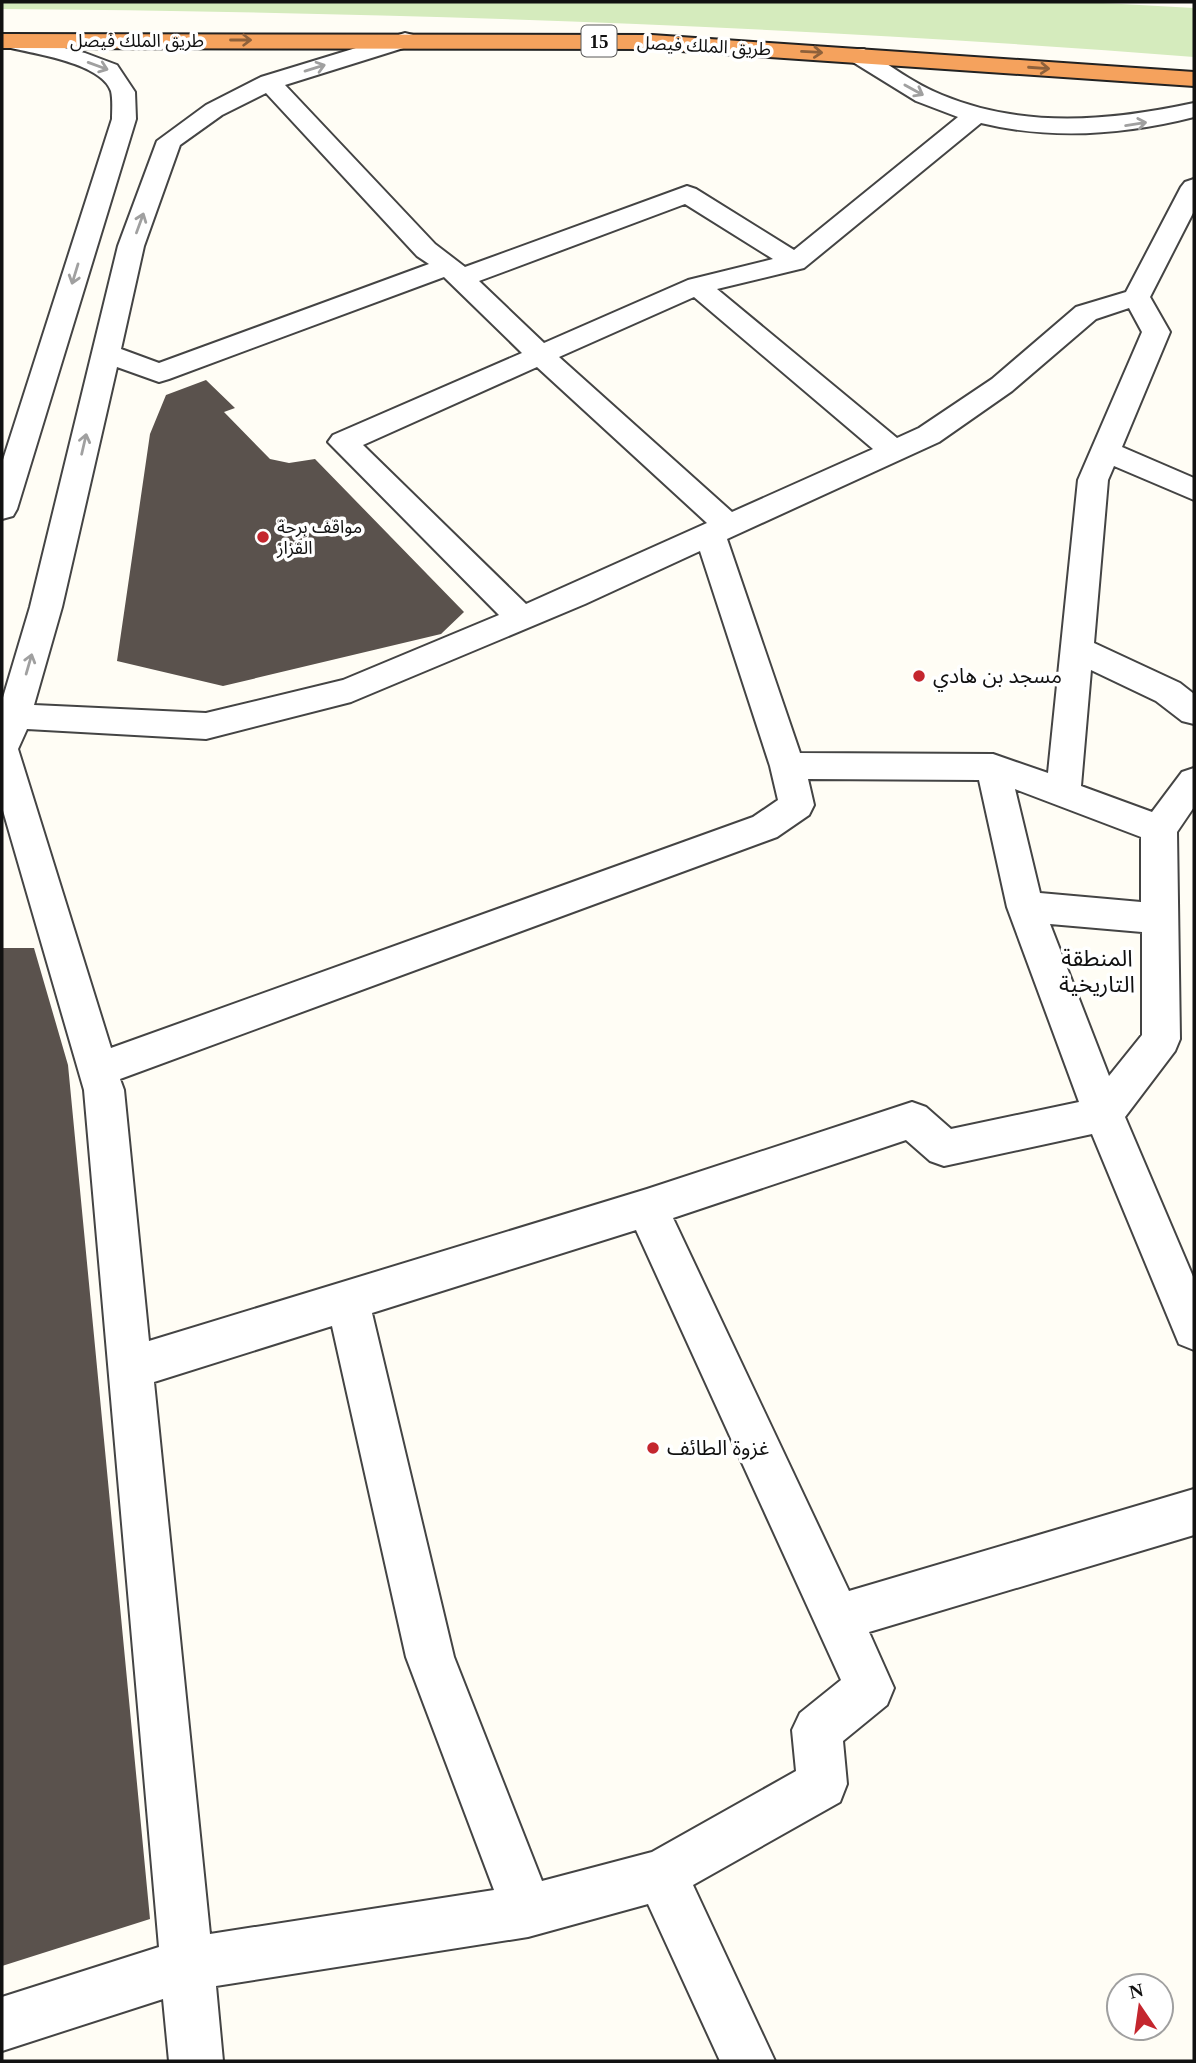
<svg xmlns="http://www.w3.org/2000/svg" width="1196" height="2063" font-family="'Times New Roman','Noto Sans Arabic',serif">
<rect width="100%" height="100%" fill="#fffdf5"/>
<path fill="#d5ebbd" d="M2,2H1085L1194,8V57C798,26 400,12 2,9Z"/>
<path fill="#5a524d" d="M206,380L235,408L224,412L270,459L289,463L315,459L464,612L441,634L223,686L117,661L150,434L166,395Z
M2,948H34L68,1065L150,1919L2,1966Z"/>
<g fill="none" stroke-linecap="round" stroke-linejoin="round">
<g stroke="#444" stroke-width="4">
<path id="minor" d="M405,33L413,35L416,40L413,45L285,85L435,244L465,267L687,186L696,189L794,250L958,117L916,101L848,59L844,54L848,49H864C890,65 914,84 942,95C1024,129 1110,121 1194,103V117C1123,135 1052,140 981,123L804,268L717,289L897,438L919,428L992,379L1076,307L1126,292L1181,187L1185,182L1194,179V211L1150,297L1170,332L1122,447L1194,478V500L1114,466L1108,480L1094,643L1180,683L1194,694V724L1182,721L1156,701L1091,670L1081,786L1152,812L1182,772L1194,768V807L1177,832L1180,1039L1175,1051L1125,1117L1194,1279V1350L1179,1344L1092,1134L944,1166L930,1161L906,1140L673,1218L849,1591L1194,1489V1535L869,1632L894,1688L887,1705L843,1741L847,1784L840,1802L693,1885L775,2061H720L648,1904L528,1937L216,1986L223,2061H169L163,1999L2,2051V1997L159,1947L84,1090L2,807V701L30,607L118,246L157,141L206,105L261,77ZM266,93L417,256L429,264L159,363L121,349L144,246L180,145L222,115ZM685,204L773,259L688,280L544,343L479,281ZM444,277L522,353L333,435L328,442L499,615L343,680L206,713L34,705L62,607L117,367L159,382L169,379ZM694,297L873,449L732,512L559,357ZM1129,308L1142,332L1078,480L1048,773L993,754L800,753L727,539L939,442L1012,391L1096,319ZM537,367L707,523L526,604L363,445ZM700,551L770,766L778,800L753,817L111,1048L18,749L27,729L206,739L351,702L585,604ZM808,779L979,780L1007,907L1079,1102L951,1129L926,1107L912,1102L647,1189L149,1341L124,1090L120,1079L777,837L809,815L814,805ZM1015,789L1141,837V902L1040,893ZM1050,924L1142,932V1035L1109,1076ZM636,1230L841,1680L800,1713L792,1730L796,1771L652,1852L542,1881L454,1657L372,1313ZM332,1326L406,1657L494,1890L210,1934L154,1382Z
M8,34L85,53L117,65L135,92L136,119L17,509L13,516L2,519V463L112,119C112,111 113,99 111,91C101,62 30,53 2,46V36Z"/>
</g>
<g stroke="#222" stroke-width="4">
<path id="highway" d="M2,34L652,35L1194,72V86L652,49L2,48Z"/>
</g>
<use href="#minor" fill="#fff" fill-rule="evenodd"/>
<use href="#highway" fill="#f5a25d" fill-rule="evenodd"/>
</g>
<defs><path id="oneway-shaft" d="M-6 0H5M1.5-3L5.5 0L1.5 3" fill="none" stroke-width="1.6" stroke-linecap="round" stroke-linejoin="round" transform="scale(1.75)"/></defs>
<g stroke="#8e613b">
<use href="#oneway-shaft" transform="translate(241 40)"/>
<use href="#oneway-shaft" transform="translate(812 52) rotate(3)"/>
<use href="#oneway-shaft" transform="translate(1039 68) rotate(4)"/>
</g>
<g stroke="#a0a0a0">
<use href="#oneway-shaft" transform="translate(98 66) rotate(20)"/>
<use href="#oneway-shaft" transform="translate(315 68) rotate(-17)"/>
<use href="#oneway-shaft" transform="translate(914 90) rotate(29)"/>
<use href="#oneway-shaft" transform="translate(1136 124) rotate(-9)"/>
<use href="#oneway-shaft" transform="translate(140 223) rotate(-70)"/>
<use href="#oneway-shaft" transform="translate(75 274) rotate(107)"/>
<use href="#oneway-shaft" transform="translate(84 444) rotate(-77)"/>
<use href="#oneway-shaft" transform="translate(29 664) rotate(-74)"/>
</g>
<g fill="#c4262e" stroke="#fff" stroke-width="2.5">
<circle cx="263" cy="537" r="7"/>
<circle cx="919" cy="676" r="7"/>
<circle cx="653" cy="1448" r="7"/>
</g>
<g text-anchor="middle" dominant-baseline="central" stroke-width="7" stroke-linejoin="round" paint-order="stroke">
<g font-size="18" fill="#111" stroke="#fff">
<text x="137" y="41">طريق الملك فيصل</text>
<text transform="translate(704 46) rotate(3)">طريق الملك فيصل</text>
</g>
<g font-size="18" fill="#111" stroke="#fff" text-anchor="start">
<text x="277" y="527">مواقف برحة<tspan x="277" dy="21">القزاز</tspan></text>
</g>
<rect fill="#fff" stroke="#585858" stroke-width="2" x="581.5" y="25.5" width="35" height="31" rx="5"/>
<g font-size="19" font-weight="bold" fill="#111">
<text x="599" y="41">15</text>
</g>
<g font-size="21" fill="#111" stroke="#fff" text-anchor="start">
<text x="933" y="676">مسجد بن هادي</text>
<text x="667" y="1448">غزوة الطائف</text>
</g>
<g font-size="23" fill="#111" stroke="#fff">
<text x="1097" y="958">المنطقة<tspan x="1097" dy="26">التاريخية</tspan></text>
</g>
</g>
<rect width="1196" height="2063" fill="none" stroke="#111111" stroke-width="7"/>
<g transform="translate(1140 2007) rotate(347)"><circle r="33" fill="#ffffff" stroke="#a0a0a0" stroke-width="2"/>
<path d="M0-5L12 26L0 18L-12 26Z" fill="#c4262e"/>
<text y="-10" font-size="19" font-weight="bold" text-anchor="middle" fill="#111111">N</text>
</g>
</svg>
